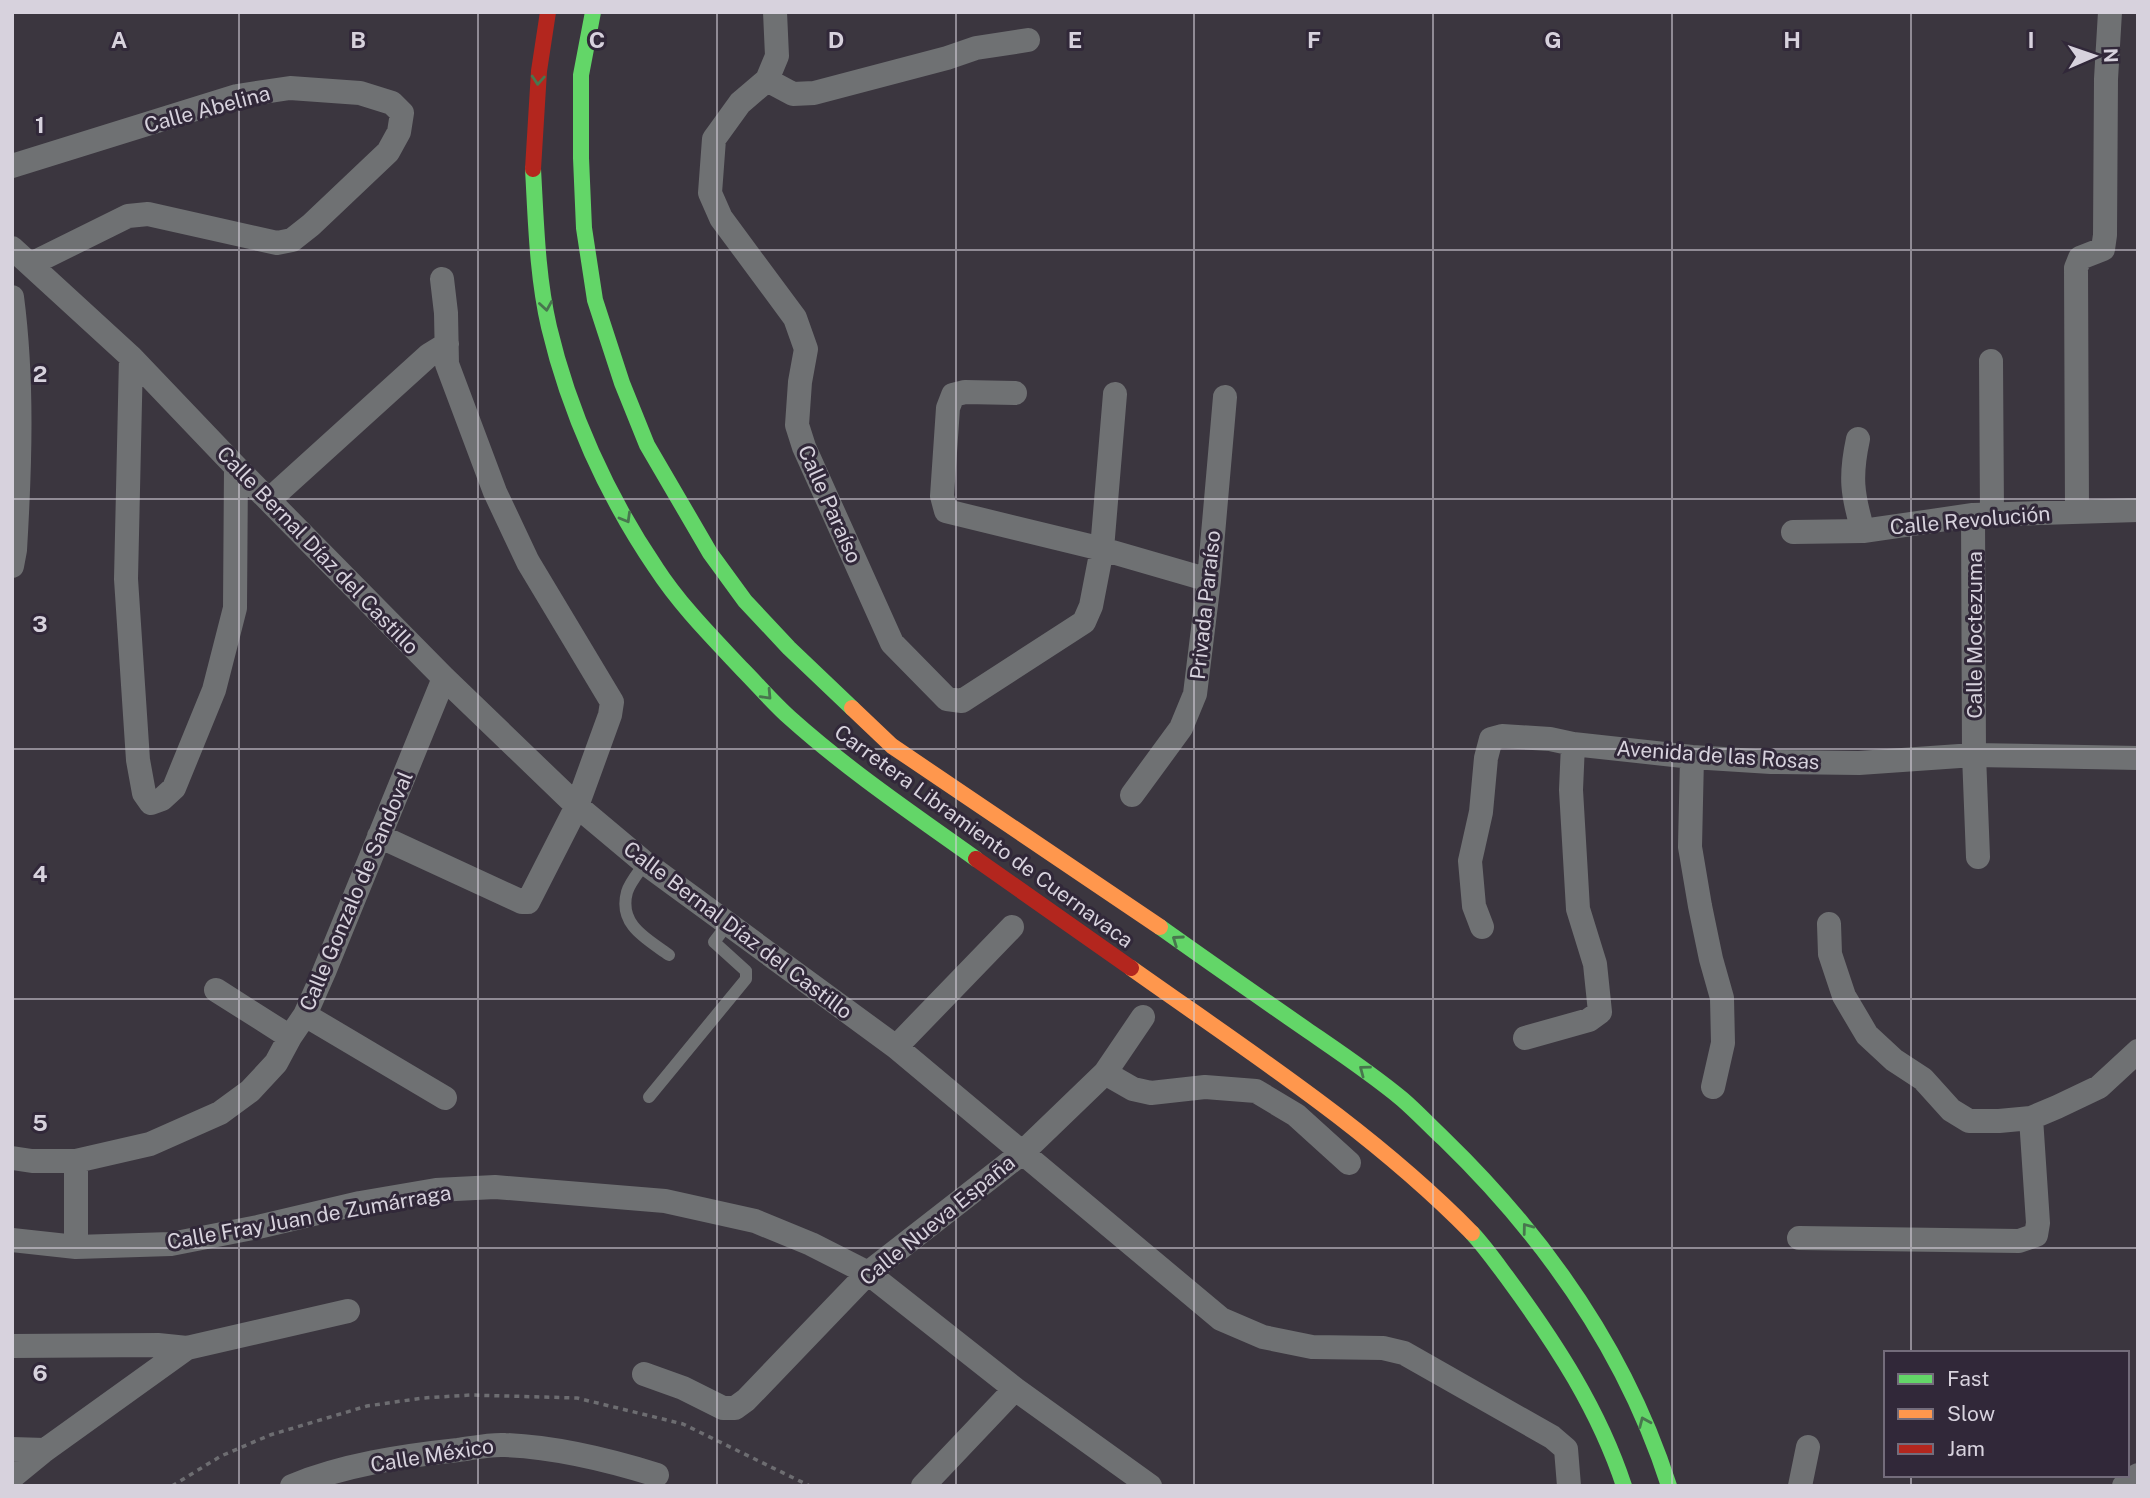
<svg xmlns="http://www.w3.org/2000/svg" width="2150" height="1498" font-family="'Public Sans',sans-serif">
<rect width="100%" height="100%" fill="#3b363f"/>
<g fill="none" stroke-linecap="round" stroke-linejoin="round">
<path stroke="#6d6d71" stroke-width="3.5" stroke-dasharray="5 5" stroke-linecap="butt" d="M172,1486L221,1456L270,1435L367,1406L423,1398L471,1395L577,1398L683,1424L810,1486"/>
<path stroke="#6f7173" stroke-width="12" d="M645,863C639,872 630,882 627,892C618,925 647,939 669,955
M649,1097L746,979V971L714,942L727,925"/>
<path stroke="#6f7173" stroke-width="24" d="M775,12L777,56L767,80L740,103L714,139L710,193L721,218L795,318L806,349L800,382L797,425L804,447L892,643L947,699L962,701L1084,622L1091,606L1102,549L1115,394
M767,80L793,94L814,93L947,58L976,48L1028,40
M12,166L237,96L290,88L360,93L392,103L402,113L399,132L388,152L311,225L292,240L277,243L148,214L128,216L31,264
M12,248L131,357L236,467L444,678L577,806L645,863L896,1047L1221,1319L1263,1337L1312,1347L1383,1348L1404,1353L1552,1437L1566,1449L1569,1486
M12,297C23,381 20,466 15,550L12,566
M131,357L126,579L138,760L144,793L151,803L162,799L174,788L214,690L235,608L236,467
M1991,361L1992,515
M1015,393L965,392L953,395L948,408L942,496L946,511L1102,549L1209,580
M1858,439C1850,476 1852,494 1863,531
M269,500L429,355L447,344
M2077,510L2076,268L2080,258L2103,249L2105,235L2106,79L2110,12
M1973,515L1974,755L1978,857
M1793,532L1863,531L1973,515L2138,510
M1692,757L1690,847L1700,906L1711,959L1722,998L1723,1043L1713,1087
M1132,795L1181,728L1195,694L1209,580L1225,397
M379,836L522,902H528L577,806L610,715L612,702L528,562L495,492L447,364L446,313L442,279
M1829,924L1830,954L1844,996L1867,1035L1894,1060L1923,1079L1951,1110L1969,1121H1999L2031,1118L2057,1107L2099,1087L2138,1051
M1482,927L1474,906L1470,861L1481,812L1486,758L1491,739L1502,736L1550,739L1573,744L1692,757L1771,762L1859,763L1974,755L2138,758
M216,990L290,1037
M305,1015L445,1098
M1525,1038L1589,1020L1600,1012L1595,964L1578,909L1571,790L1573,744
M896,1047L1012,927
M1105,1073L1133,1089L1151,1093L1205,1087L1256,1091L1296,1115L1349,1163
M12,1158L32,1161H76L150,1144L220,1113L250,1091L276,1063L290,1037L305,1015L324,972L444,678
M76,1161V1247
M1799,1238L2019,1241L2036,1235L2038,1223L2031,1118
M12,1240L76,1247L171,1244L258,1227L360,1203L436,1190L495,1187L665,1201L755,1221L811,1244L868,1273L1015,1389L1150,1486
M12,1346L158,1345L187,1348L348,1311
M644,1374L683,1388L723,1408H735L746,1400L868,1273L1022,1153L1105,1073L1143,1017
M12,1449L45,1450
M12,1477L45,1450L187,1348
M292,1486C343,1465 402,1456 458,1450C473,1448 490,1444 505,1445C556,1447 609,1460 657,1475
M923,1486L1015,1389
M1800,1486L1808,1447
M2124,1486L2138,1475"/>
<path stroke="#63d668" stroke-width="16" d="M593,12L581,75V158L584,228L595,300L622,383L647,445L710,553L745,601L789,648L852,708
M533,169C536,221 537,275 549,327C569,412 607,496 656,568C680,605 712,637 742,669C758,685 773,703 790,718C848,770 913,814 976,859
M1160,927C1209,962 1258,996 1307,1030C1339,1052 1372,1074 1402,1099C1416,1111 1430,1126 1444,1139C1544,1236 1626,1352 1669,1486
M1472,1233C1486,1248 1497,1264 1509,1280C1556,1344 1599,1410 1624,1486"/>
<path stroke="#ff974d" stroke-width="16" d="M852,708L892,746L1160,927
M1131,968C1248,1051 1371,1130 1472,1233"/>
<path stroke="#b3261e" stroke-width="16" d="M533,169L539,71L548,12
M976,859L1131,968"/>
</g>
<defs><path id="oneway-chevron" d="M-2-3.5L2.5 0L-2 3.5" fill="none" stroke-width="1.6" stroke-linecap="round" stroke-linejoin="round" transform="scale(1.75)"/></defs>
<g stroke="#48764e">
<use href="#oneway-chevron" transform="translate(538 80) rotate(94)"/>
<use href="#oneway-chevron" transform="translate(546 306) rotate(81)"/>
<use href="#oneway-chevron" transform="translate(626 518) rotate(60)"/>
<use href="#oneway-chevron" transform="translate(767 695) rotate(47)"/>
<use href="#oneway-chevron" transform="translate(1177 940) rotate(-145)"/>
<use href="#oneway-chevron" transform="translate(1364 1070) rotate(-143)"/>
<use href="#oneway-chevron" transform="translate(1527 1228) rotate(-127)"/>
<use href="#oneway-chevron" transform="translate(1644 1422) rotate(-113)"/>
</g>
<path fill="none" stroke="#d7d2dd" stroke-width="2" stroke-opacity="0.55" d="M239,12V1486M478,12V1486M717,12V1486M956,12V1486M1194,12V1486M1433,12V1486M1672,12V1486M1911,12V1353M12,250H2138M12,499H2138M12,749H2138M12,999H2138M12,1248H2138M1911,1475V1486"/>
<g text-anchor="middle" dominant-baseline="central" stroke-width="6" stroke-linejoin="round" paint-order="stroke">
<g font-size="21" fill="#d7d2dd" stroke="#312839">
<text transform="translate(207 109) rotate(-15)">Calle Abelina</text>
<text transform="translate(830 504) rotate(66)">Calle Paraíso</text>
<text transform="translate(1970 520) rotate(-5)">Calle Revolución</text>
<text transform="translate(318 550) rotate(46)">Calle Bernal Díaz del Castillo</text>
<text transform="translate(1205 605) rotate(-84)">Privada Paraíso</text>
<text transform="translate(1974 635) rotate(-90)">Calle Moctezuma</text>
<text transform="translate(1718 755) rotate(4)">Avenida de las Rosas</text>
<text transform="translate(984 836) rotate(36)">Carretera Libramiento de Cuernavaca</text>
<text transform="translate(356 891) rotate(-67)">Calle Gonzalo de Sandoval</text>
<text transform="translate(738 930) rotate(37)">Calle Bernal Díaz del Castillo</text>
<text transform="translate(309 1217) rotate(-10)">Calle Fray Juan de Zumárraga</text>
<text transform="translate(937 1220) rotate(-39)">Calle Nueva España</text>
<text transform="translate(432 1455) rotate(-9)">Calle México</text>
</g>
</g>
<g font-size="23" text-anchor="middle" font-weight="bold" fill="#d7d2dd" stroke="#312839" stroke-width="6" stroke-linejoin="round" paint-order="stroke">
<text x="119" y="48">A</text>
<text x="358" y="48">B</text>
<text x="597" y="48">C</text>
<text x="836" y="48">D</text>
<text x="1075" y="48">E</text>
<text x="1314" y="48">F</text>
<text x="1553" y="48">G</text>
<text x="1792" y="48">H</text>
<text x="2031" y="48">I</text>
<text x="40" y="133">1</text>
<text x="40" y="382">2</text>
<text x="40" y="632">3</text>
<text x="40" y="882">4</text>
<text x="40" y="1131">5</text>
<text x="40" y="1381">6</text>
</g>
<rect width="2150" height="1498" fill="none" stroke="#d7d2dd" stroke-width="28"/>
<rect x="1884" y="1351" width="245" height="126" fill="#312839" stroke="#736c7b" stroke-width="2"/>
<rect x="1898" y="1374" width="35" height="10" fill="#63d668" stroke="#736c7b" stroke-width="2"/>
<text x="1947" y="1386" font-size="21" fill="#d7d2dd">Fast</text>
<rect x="1898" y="1409" width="35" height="10" fill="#ff974d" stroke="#736c7b" stroke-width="2"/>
<text x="1947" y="1421" font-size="21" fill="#d7d2dd">Slow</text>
<rect x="1898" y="1444" width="35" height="10" fill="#b3261e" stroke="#736c7b" stroke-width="2"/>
<text x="1947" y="1456" font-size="21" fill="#d7d2dd">Jam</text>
<g transform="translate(2094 56) rotate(88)" stroke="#312839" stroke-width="5" paint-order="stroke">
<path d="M0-5L12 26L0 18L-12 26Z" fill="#d7d2dd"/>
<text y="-10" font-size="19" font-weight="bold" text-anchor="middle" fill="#d7d2dd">N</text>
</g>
</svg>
